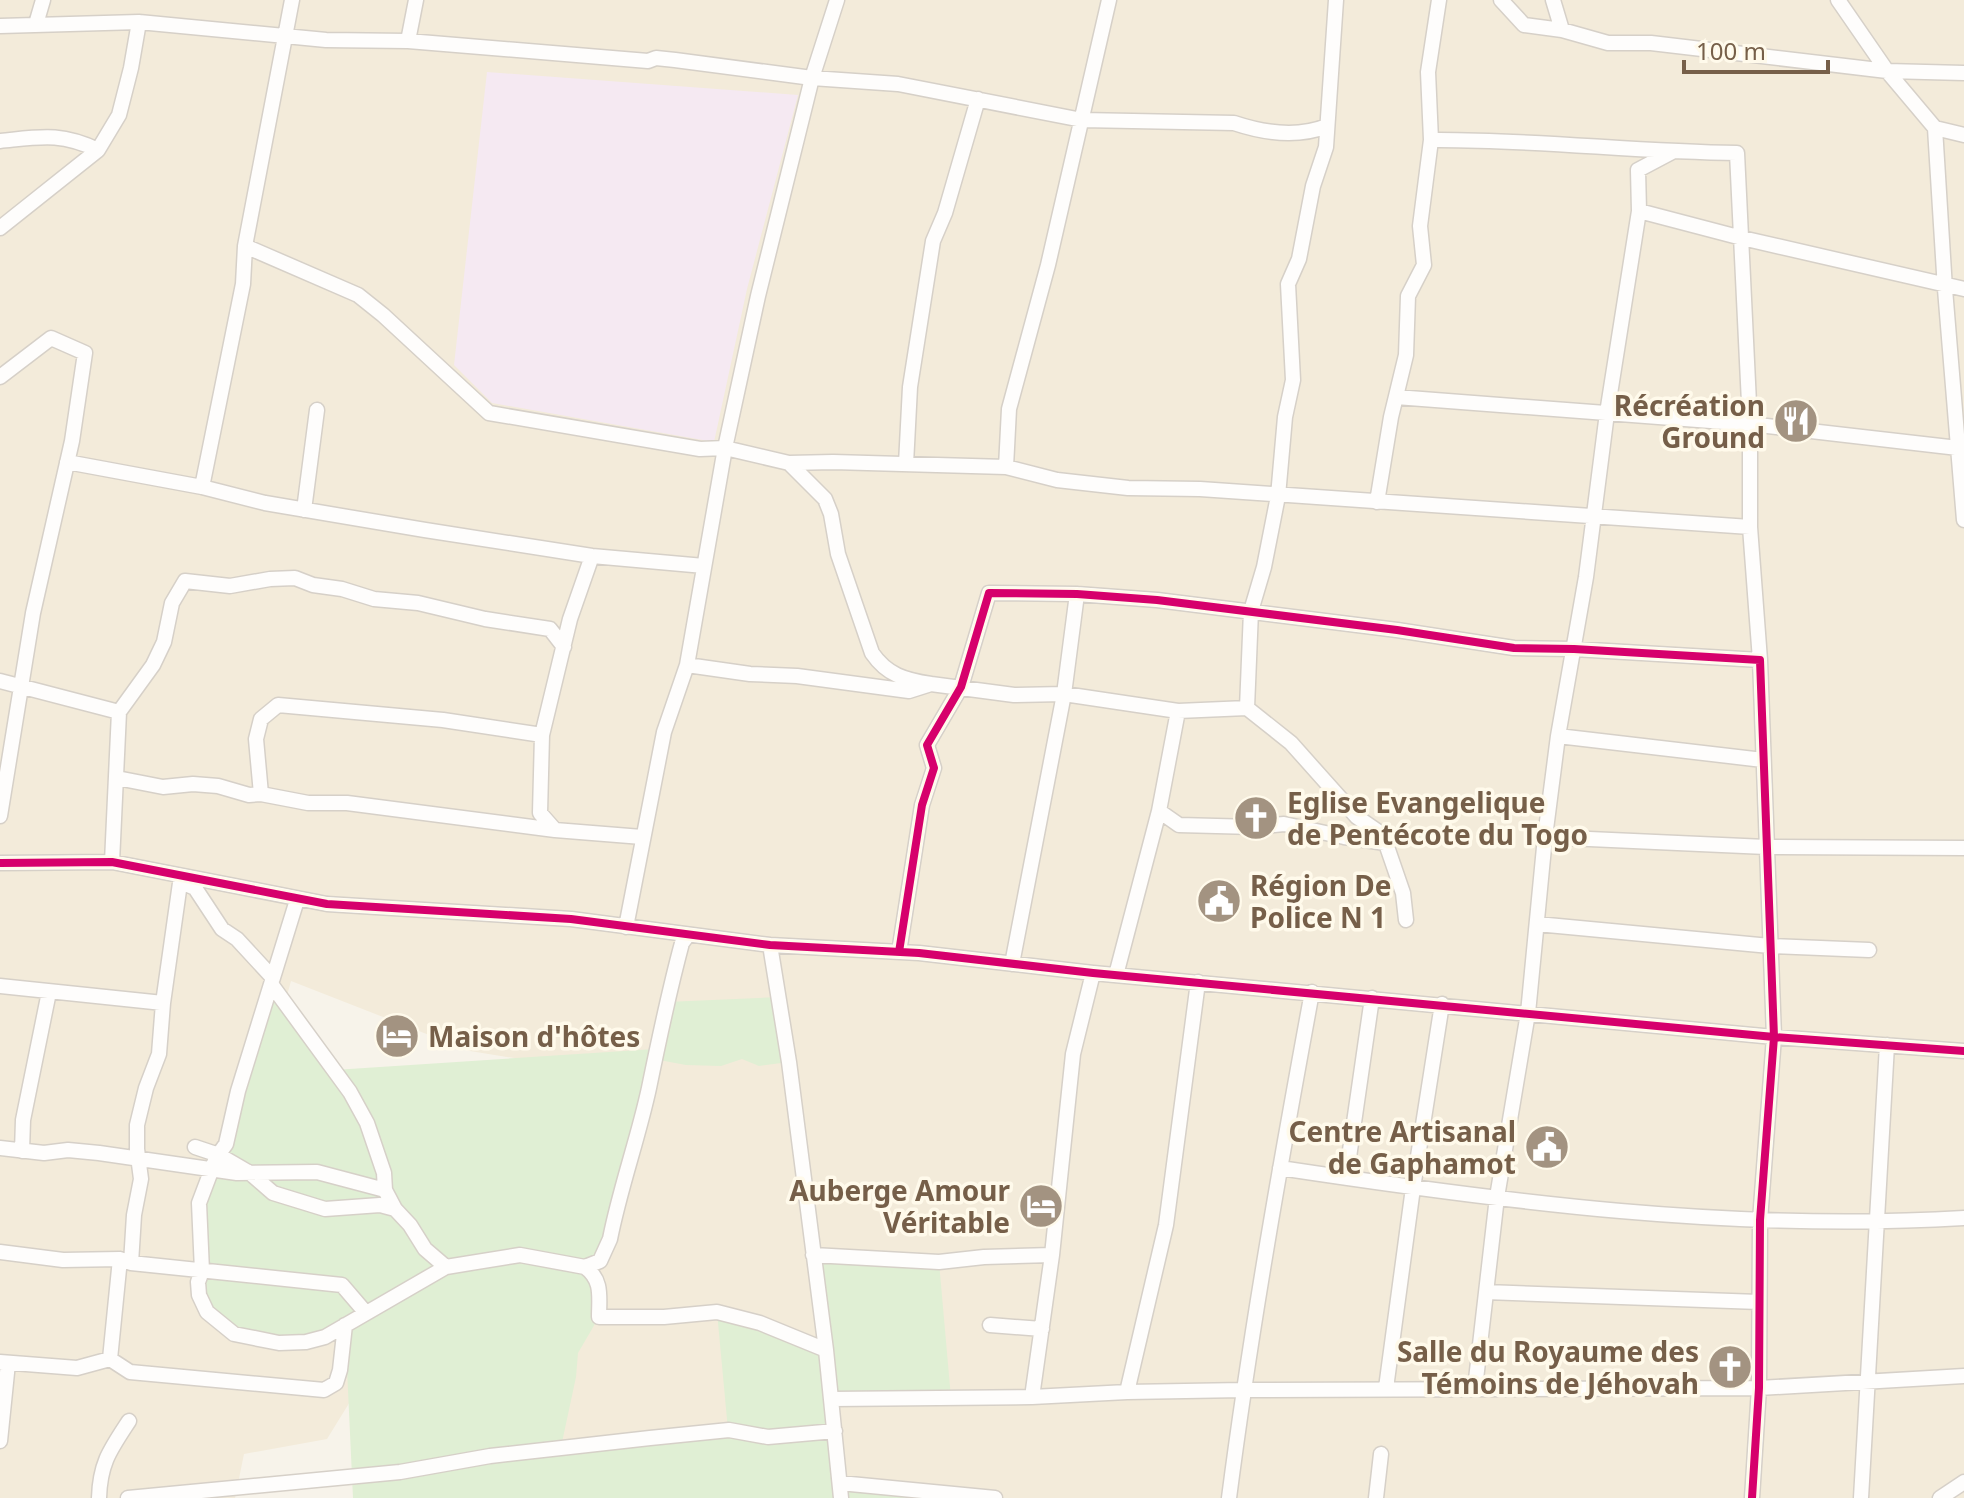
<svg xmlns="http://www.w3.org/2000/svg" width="1964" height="1498" font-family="'Noto Sans',sans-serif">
<rect width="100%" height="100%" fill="#f7f3ea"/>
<path fill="#f3ebda" d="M0,0H1964V1498H492L589,1070L470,1051L291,981L251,1126L361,1217L356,1392L327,1439L244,1454L235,1498H0Z"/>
<path fill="#f5e9f2" d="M487,72L798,95L747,289L714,442L492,403L454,365Z"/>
<path fill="#e0efd4" d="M271,984L334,1070L655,1049L666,1002L778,997L789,1062L759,1066L742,1059L721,1066L686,1065L654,1059L600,1261L585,1268L599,1283V1317L578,1353L576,1377L561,1447L728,1430L717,1312L825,1350L813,1255L939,1262L951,1398L832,1399L841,1483L995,1498H353L345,1326L311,1340L234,1334L199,1295L200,1235L212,1168Z"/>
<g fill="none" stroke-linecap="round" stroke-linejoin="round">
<g stroke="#d6d0c8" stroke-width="17">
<path id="minor" d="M1501,0L1524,25L1562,30L1608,43H1651L1887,71L1964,73
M1553,0L1562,30
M1838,0L1887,71L1935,128L1945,289L1964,520
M36,24L43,0
M0,26L139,22L326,40L408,41L648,61L656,58L675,60L812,78L837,0
M408,41L416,0
M1935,128L1964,135
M1431,140C1534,139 1635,152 1737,153L1750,424V527L1760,660
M0,141C40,137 60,132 98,150
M1639,211L1742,238L1964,289
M0,228L98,150L119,115L131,68L139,22
M245,246L358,295L383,315L489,413L700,449L725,448L789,463L825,499L831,514L838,554L872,653C887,675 905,680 931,684
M0,377L51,338L85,353L72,441L33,613L0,816
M1396,397L1750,424L1958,448
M67,462L202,487L265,503L425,530L592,556L704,566
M789,463L833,462L1006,467L1057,480L1128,488L1200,489L1750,527
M906,464L910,387L933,241L945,213L978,99
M1006,467L1009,409L1048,265L1109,0
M202,487L243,284L245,246L292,0
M1377,502L1391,417L1406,355L1408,296L1424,265L1420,226L1431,140L1428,72L1439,0
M304,510L317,410
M687,665L750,674L797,676L909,691L931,684L1014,695L1064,694L1178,711L1247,708L1291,743L1357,817L1383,835L1403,893L1406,920
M0,681L119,712
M1247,708L1251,611L1264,567L1278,496L1285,417L1293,380L1288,284L1299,259L1313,186L1326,147L1336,0
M1558,736L1763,760
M117,778L163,787L193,784L218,786L249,795L261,794L308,803H347L555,830L642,837
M261,794L256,739L261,719L278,705L443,720L542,735
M1159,811L1179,825L1254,827L1284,824L1344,837L1385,843
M555,830L540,813L542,735L570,619L592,556
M1545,837L1766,847L1964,848
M112,862L119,712L153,665L164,642L172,603L185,581L230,586L270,579L295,578L313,585L342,589L374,599L418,603L485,619L550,629L564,647
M0,863L112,862L327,904L571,919L770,945L919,953L1093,973L1774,1037L1964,1051
M181,882L195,888L222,929L237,939L273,978
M297,900L238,1091L226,1144L216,1158L199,1203L202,1271L198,1282L199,1295L207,1312L234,1334L279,1343L306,1342L325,1337L446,1267L520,1255L585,1267C603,1280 599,1297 599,1317H664L717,1312L760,1323L826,1350
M1537,924L1770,946L1869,950
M626,927L664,732L687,665L725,448L758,296L812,78L898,84L1082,120L1234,123C1264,133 1297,138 1327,126
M770,945L789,1062L826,1350L841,1498
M899,952L922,805L934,768L927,745L961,687L989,593L1077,594L1157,600L1397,630L1514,648L1574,649L1760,660L1774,1037L1760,1220L1759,1388L1752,1498
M1012,964L1064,694L1077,594
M1116,975L1159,811L1178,711
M271,984L350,1092L367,1123L384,1173L385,1190L395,1209L410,1225L425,1249L446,1267
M0,986L163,1003
M195,1147L219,1155L250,1173L273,1193L325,1209L380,1205L395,1209
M0,1148L44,1153L68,1150L99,1153L237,1173L317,1172L385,1190
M22,1151L23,1120L49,992
M1280,1168C1505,1202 1735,1232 1964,1218
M1346,1178L1372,998
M0,1252L63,1260L120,1259L131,1263L134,1215L141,1179L137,1149V1125L146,1088L159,1054L163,1003L181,876
M813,1255L939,1262L984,1257L1052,1255
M131,1263L342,1285L366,1313
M585,1267L600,1261L610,1239C620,1188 638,1139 649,1088C659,1039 669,991 682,943L688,935
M1486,1292L1759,1302
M990,1325L1042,1329
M110,1359L120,1259
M0,1362L77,1368L110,1359L130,1372L324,1390L336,1383L340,1370L345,1325
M1386,1388L1413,1188L1442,1004
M1475,1388L1497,1197L1528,1013L1545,837L1558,736L1586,577L1607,413L1639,211L1638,170L1672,152
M1127,1392L1166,1225L1198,982
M1032,1397L1052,1255L1073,1054L1093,973
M832,1399L1032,1397L1127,1392L1243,1390L1759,1388L1964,1376
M0,1441L8,1363
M840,1483L995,1498
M99,1498C100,1463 110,1450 129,1421
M128,1498L400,1472L490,1456L650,1438L729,1430L768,1437L835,1431
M1229,1498C1251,1328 1281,1160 1312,992
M1376,1498L1381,1454
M1861,1498L1887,1045
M1940,1498L1964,1482"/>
</g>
<use href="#minor" stroke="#fefdfc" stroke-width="14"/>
<g stroke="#fffaeb" stroke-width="13">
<path id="cycleway" d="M0,863L112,862L327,904L571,919L770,945L919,953L1093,973L1774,1037L1964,1051
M899,952L922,805L934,768L927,745L961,687L989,593L1077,594L1157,600L1397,630L1514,648L1574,649L1760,660L1774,1037L1760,1220L1759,1388L1752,1498"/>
</g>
<use href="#cycleway" stroke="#d6006c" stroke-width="8"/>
</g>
<defs>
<g id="restaurant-disc" transform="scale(2.3)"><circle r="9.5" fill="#a39381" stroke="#fffaeb"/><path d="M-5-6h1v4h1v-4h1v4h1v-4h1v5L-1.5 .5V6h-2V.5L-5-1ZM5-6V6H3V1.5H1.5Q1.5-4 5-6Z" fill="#fff"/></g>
<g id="church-disc" transform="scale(2.3)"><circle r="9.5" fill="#a39381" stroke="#fffaeb"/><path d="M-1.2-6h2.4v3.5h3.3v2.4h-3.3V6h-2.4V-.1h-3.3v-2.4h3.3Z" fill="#fff"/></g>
<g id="civic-disc" transform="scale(2.3)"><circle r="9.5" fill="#a39381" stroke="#fffaeb"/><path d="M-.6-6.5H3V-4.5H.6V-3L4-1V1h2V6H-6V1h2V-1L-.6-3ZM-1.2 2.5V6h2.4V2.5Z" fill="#fff"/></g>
<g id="hotel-disc" transform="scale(2.3)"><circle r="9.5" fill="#a39381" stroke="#fffaeb"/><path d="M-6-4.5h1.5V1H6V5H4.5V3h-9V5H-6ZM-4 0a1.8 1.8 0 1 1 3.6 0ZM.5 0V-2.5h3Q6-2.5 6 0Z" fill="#fff"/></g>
</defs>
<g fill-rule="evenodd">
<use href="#restaurant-disc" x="1796" y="421"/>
<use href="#church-disc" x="1256" y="818"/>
<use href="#civic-disc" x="1219" y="901"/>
<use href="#hotel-disc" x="397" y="1036"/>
<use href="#civic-disc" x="1547" y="1147"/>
<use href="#hotel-disc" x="1041" y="1206"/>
<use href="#church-disc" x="1730" y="1367"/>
</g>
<g text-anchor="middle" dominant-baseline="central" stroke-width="7" stroke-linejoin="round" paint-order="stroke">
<g font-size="28" font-weight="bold" fill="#765f49" stroke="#fffaeb" text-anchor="end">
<text x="1765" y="405">Récréation<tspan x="1765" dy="32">Ground</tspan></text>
<text x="1287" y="802" text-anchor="start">Eglise Evangelique<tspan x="1287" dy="32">de Pentécote du Togo</tspan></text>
<text x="1250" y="885" text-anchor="start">Région De<tspan x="1250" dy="32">Police N 1</tspan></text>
<text x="428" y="1036" text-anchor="start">Maison d'hôtes</text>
<text x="1516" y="1131">Centre Artisanal<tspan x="1516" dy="32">de Gaphamot</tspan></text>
<text x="1010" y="1190">Auberge Amour<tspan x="1010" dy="32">Véritable</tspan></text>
<text x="1699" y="1351">Salle du Royaume des<tspan x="1699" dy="32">Témoins de Jéhovah</tspan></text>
</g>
</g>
<path d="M1684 60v12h144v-12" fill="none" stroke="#765f49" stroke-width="4"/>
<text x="1696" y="60" font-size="24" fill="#765f49" stroke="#fffaeb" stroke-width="6" paint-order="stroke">100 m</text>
</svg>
